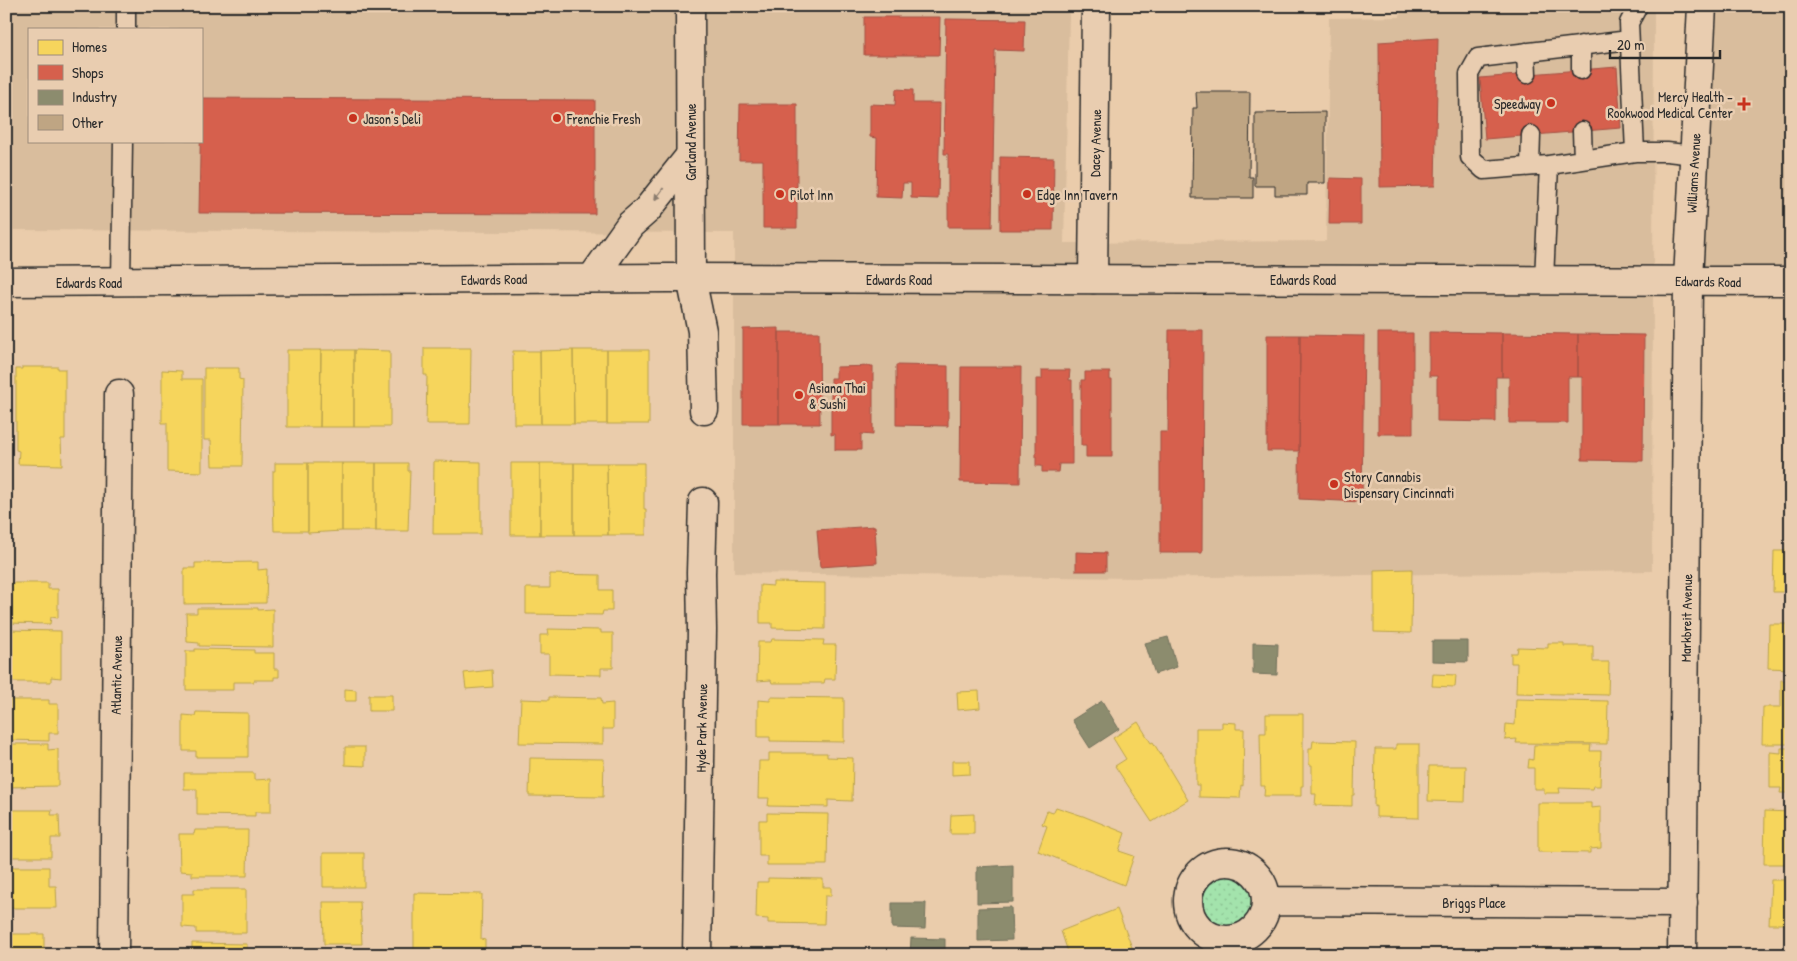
<svg xmlns="http://www.w3.org/2000/svg" width="1797" height="961" font-family="'Patrick Hand',sans-serif">
<defs>
<pattern id="green-dots" width="8" height="8" patternUnits="userSpaceOnUse" patternTransform="scale(1.25)"><rect width="8" height="8" fill="#a3e3ac"/><path d="M2 2h.1M6 6h.1" fill="none" stroke="#8cc394" stroke-width="1.8" stroke-linecap="round"/></pattern>
</defs>
<rect width="100%" height="100%" fill="#eaccab"/>
<filter id="ink" filterUnits="userSpaceOnUse"><feTurbulence type="fractalNoise" baseFrequency=".02" numOctaves="2"/><feDisplacementMap in="SourceGraphic" scale="10" xChannelSelector="R" yChannelSelector="G"/><feConvolveMatrix kernelMatrix="1 2 1 2 8 2 1 2 1" color-interpolation-filters="sRGB"/></filter>
<g filter="url(#ink)">
<path fill="#d9bd9d" fill-rule="evenodd" d="M6,6H1056L1069,14L1064,243L1326,241L1329,18L1400,17L1401,6H1654L1652,571L1138,578L734,573V233L6,230ZM29,29H201V141H29Z
M1702,6H1791V281L1688,280Z"/>
<path fill="url(#green-dots)" stroke="#67876c" d="M1203 901a25 25 0 1 1 50 0a25 25 0 1 1-50 0Z"/>
<path fill="#f6d55c" stroke="#b9a24d" d="M424,348H471L470,424H426L427,375H424Z
M287,350H321L320,427H287Z
M321,350H354V427H320Z
M354,350L390,351V427H354Z
M573,350H607V424H574Z
M573,350L574,424H541L540,351Z
M607,350H649V424H607Z
M513,351H540L541,424H514Z
M22,367H58V369H65V439H61L62,465L18,464L19,451L16,450V369H22Z
M204,368H239V379L243,380L242,466H212L211,440H204Z
M162,370L182,371V379H202V472L167,471V423H162Z
M6,378H10L9,442H6Z
M434,461L481,462V534H433Z
M275,463H308V531H274L273,493V471H275Z
M308,463H342V531L308,533Z
M342,463H376V531H342Z
M376,463H408V471H410L408,531H376Z
M511,463H540V535H511Z
M540,463H574V535H540Z
M574,463H607L608,535H574Z
M607,463H644V509H646V535H608Z
M1787,543H1791V597H1786L1787,592H1773L1774,551H1786Z
M258,562V570L267,569L266,603L184,604V568H195V563Z
M1412,569L1411,633L1374,632V570Z
M550,574L600,575V590H612V611H603L602,615L526,614V588H550Z
M773,582L825,583V629L772,628V623H760V585L773,586Z
M6,583H48V589H58V618L51,617L50,624L6,623Z
M197,608H258V610L273,609V647L199,646V643L187,642L186,613H197Z
M1769,624H1791V669L1768,668Z
M548,629L601,630V633H613V668H601V675L549,674V654H540V635H549Z
M6,630L61,631V678L51,677V682H6Z
M772,639L824,640L823,645H836L835,679H825L824,683H772L771,680L757,681L758,642H771Z
M1548,643H1564V646H1593V662H1609L1608,695L1516,693L1517,663H1511V653H1517L1518,647L1548,648Z
M195,649L254,650V653H274V669H279V677H274V680H254V682H233V690H186V651H195Z
M492,670L493,687L466,689L464,673Z
M1433,674L1456,675L1455,687L1432,686Z
M1781,680L1791,681V744H1762L1763,707H1781Z
M345,689L356,690V701H345Z
M979,691L980,708L958,710L957,692Z
M369,695H392V711H369Z
M549,697L601,698L602,704L613,703V729H603V744L519,743L521,699L549,700Z
M770,697L844,698V742L770,741V737H758V700L770,701Z
M1516,699L1608,701L1607,744L1516,743L1517,739L1505,740L1506,724L1515,725Z
M6,700H49V704H58V733H49V741L6,740Z
M196,712L248,713V757H196V751H183V715L195,716Z
M1266,714H1303V786H1301V796H1264L1265,786H1261L1260,733H1266Z
M1138,722L1151,743L1153,742L1188,800L1152,822L1115,766L1126,759L1113,738Z
M1222,722L1236,723V729H1244L1243,786L1241,785L1240,798L1199,797V785H1196V728H1222Z
M1313,741L1355,742L1354,795H1352V806L1315,805L1316,794H1312V765H1309V748H1312Z
M6,744H48V750L58,749V786L6,787Z
M1396,744H1419V818L1376,817V806L1374,807L1375,749H1396Z
M1534,745H1591L1590,751H1601L1600,786H1593L1592,789L1559,788L1560,793H1544V789H1534V768H1528L1529,759L1533,760Z
M345,747H365V766L345,765Z
M1781,748H1791V793H1780L1781,788H1770V752L1781,753Z
M769,753H827V757L853,758L852,801L828,800V807L768,806L769,798H758L759,761H769Z
M530,758L604,759L603,797L529,796Z
M952,761H970V774L952,775Z
M1429,766H1466L1465,802L1428,801Z
M184,773H254V780L271,779V812H255V816L197,815V789H184Z
M1538,803H1591V808L1601,807V848L1590,849V853L1538,852Z
M1056,807L1083,816L1125,833L1119,851L1134,856L1124,885L1038,851L1047,826L1042,824L1047,811L1053,813Z
M6,810H52L51,815H59L60,838H51V857H6Z
M1765,811L1791,812V864H1764Z
M767,813L828,814L827,865H767V856H759V820H767Z
M974,814V834H950L951,815Z
M195,830H248L247,876H192V872L180,871L179,834H194Z
M323,853H364V887H323Z
M6,867H49V886H56L57,908H6Z
M768,878L823,879V887H831V896H825L824,924L768,923V919L756,918L757,882H768Z
M1771,880H1791V924H1769Z
M194,889H246V933H196V928L182,927V894H194Z
M414,893L482,894L481,939L485,940V955H414Z
M323,902H360L362,944H324Z
M1117,909L1135,955H1069L1061,931Z
M6,934H44V955H6Z
M192,943L247,944V950H258V955H181V949L192,950Z
M1772,948L1791,949V955H1772Z
M1541,949H1558V955H1541Z"/>
<path fill="#d6604d" stroke="#a35043" d="M864,17H940L939,55H864Z
M946,19L1025,20L1024,51L995,50L992,227H948V154H944Z
M1438,38L1435,186L1380,187L1379,42Z
M1617,67L1621,128L1485,139L1480,78Z
M896,89L913,90V103H940L938,199L911,198V183H903L902,198L876,197L877,138L870,137V104L895,105Z
M201,98L595,100V214L199,213Z
M740,104H797V228H763V160H739Z
M1000,157L1054,158L1053,230H1000Z
M1330,178L1361,179V224H1329Z
M779,328V424H743V329Z
M1169,330H1203L1202,553H1160V432H1168Z
M779,332H819L820,424H779Z
M1429,332L1502,333V377H1496V422L1437,421V376H1429Z
M1378,333H1413V434H1378Z
M1502,333L1578,334V377H1568V423H1509V377H1502Z
M1578,334L1644,335L1643,461L1582,460V377H1578Z
M1267,335H1300L1299,451H1267Z
M1300,335L1364,336L1362,502L1299,499Z
M896,365L948,366V426L896,425Z
M873,366V435L861,434V450H835V434L831,435V378H836V367Z
M961,367H1021L1020,483L960,482Z
M1042,370H1070L1069,380H1072V464H1059L1058,472H1042V466H1036V379H1042Z
M1085,372H1110V380H1112V457H1086V445H1081V380H1085Z
M875,526L877,563L820,567L817,530Z
M1076,552L1106,553V571H1076Z"/>
<path fill="#8c8c6e" stroke="#6f6f5a" d="M1168,637L1177,667L1155,674L1145,643Z
M1432,641H1468V662L1432,661Z
M1253,643L1278,644L1277,675L1253,674Z
M1102,701L1119,729L1090,748L1072,720Z
M1013,865V902L977,903V867Z
M892,903H926L925,929L892,928Z
M1011,907L1012,940L978,941V908Z
M911,938L945,939V955H910Z"/>
<path fill="#bfa583" stroke="#2b2b2b" d="M1196,92H1250L1249,177H1253V198H1192L1193,108H1197Z
M1325,112V183H1307V195H1275V186H1255V113Z"/>
<g fill="none" stroke-linecap="round" stroke-linejoin="round">
<g stroke="#2b2b2b" stroke-width="21">
<path id="service" d="M1638,6L1629,23L1635,152H1667L1694,155
M126,29V6
M1581,45V70
M1526,52L1527,74
M1582,131L1583,160
M1549,165L1484,170L1470,157L1469,74L1478,58L1629,40
M1530,166L1531,135
M1544,280L1549,165L1635,152
M121,282L123,141"/>
</g>
<g stroke="#2b2b2b" stroke-width="31">
<path id="minor" d="M690,6L691,278L702,331L704,410
M1093,279L1096,6
M1188 901a39 39 0 1 1 78 0a39 39 0 1 1-78 0Z
M1266,901L1683,903
M114,955L119,394
M697,955L702,630L701,573L703,502"/>
</g>
<g stroke="#2b2b2b" stroke-width="31">
<path id="tertiary" d="M1682,955L1688,280"/>
</g>
<g stroke="#2b2b2b" stroke-width="31">
<path id="secondary" d="M592,278L630,225L647,210L690,156
M1688,280L1702,6
M6,282L669,278L1791,281"/>
</g>
<use href="#service" stroke="#e9cdb0" stroke-width="18"/>
<use href="#minor" stroke="#e9cdb0" stroke-width="28"/>
<use href="#tertiary" stroke="#e9cdb0" stroke-width="28"/>
<use href="#secondary" stroke="#e9cdb0" stroke-width="28"/>
</g>
<defs><path id="oneway-solid" d="M-6-.8H1V-3.2L6.5 0L1 3.2V.8H-6Z" transform="scale(1.25)"/></defs>
<use fill="#8a7c6e" href="#oneway-solid" transform="translate(659 194) rotate(127)"/>
</g>
<g fill="#c8321e" stroke="#e9cdb0" stroke-width="2">
<circle cx="1551" cy="103" r="5"/>
<path d="M1741.5 96.5h5v5h5v5h-5v5h-5v-5h-5v-5h5z"/>
<circle cx="353" cy="118" r="5"/>
<circle cx="557" cy="118" r="5"/>
<circle cx="780" cy="194" r="5"/>
<circle cx="1027" cy="194" r="5"/>
<circle cx="799" cy="395" r="5"/>
<circle cx="1334" cy="484" r="5"/>
</g>
<g text-anchor="middle" dominant-baseline="central" stroke-width="5" stroke-linejoin="round" paint-order="stroke">
<g font-size="14" fill="#2b2b2b" stroke="#e9cdb0" text-anchor="start">
<text x="1733" y="96" text-anchor="end">Mercy Health –<tspan x="1733" dy="16">Rookwood Medical Center</tspan></text>
<text x="1541" y="103" text-anchor="end">Speedway</text>
<text x="363" y="118">Jason's Deli</text>
<text x="567" y="118">Frenchie Fresh</text>
<text x="790" y="194">Pilot Inn</text>
<text x="1037" y="194">Edge Inn Tavern</text>
<text x="809" y="387">Asiana Thai<tspan x="809" dy="16">&amp; Sushi</tspan></text>
<text x="1344" y="476">Story Cannabis<tspan x="1344" dy="16">Dispensary Cincinnati</tspan></text>
</g>
<g font-size="14" fill="#2b2b2b" stroke="#e9cdb0">
<text transform="translate(690 142) rotate(-90)">Garland Avenue</text>
<text transform="translate(1095 143) rotate(-89)">Dacey Avenue</text>
<text transform="translate(1693 173) rotate(-87)">Williams Avenue</text>
<text transform="translate(494 279) rotate(-1)">Edwards Road</text>
<text x="899" y="279">Edwards Road</text>
<text x="1303" y="279">Edwards Road</text>
<text transform="translate(1708 281) rotate(1)">Edwards Road</text>
<text x="89" y="282">Edwards Road</text>
<text transform="translate(1686 618) rotate(-89)">Markbreit Avenue</text>
<text transform="translate(116 675) rotate(-89)">Atlantic Avenue</text>
<text transform="translate(701 728) rotate(-89)">Hyde Park Avenue</text>
<text x="1474" y="902">Briggs Place</text>
</g>
</g>
<rect width="1797" height="961" fill="none" stroke="#e9cdb0" stroke-width="25"/>
<rect x="12" y="12" width="1772" height="936" fill="none" stroke="#2b2b2b" stroke-width="2" filter="url(#ink)"/>
<rect x="28" y="28" width="175" height="115" fill="#e9cdb0" stroke="#9d8c7b"/>
<rect x="38" y="40" width="25" height="15" fill="#f6d55c" stroke="#9d8c7b"/>
<text x="72" y="52" font-size="15" fill="#2b2b2b">Homes</text>
<rect x="38" y="65" width="25" height="15" fill="#d6604d" stroke="#9d8c7b"/>
<text x="72" y="78" font-size="15" fill="#2b2b2b">Shops</text>
<rect x="38" y="90" width="25" height="15" fill="#8c8c6e" stroke="#9d8c7b"/>
<text x="72" y="102" font-size="15" fill="#2b2b2b">Industry</text>
<rect x="38" y="115" width="25" height="15" fill="#bfa583" stroke="#9d8c7b"/>
<text x="72" y="128" font-size="15" fill="#2b2b2b">Other</text>
<path d="M1610 50v8h110v-8" fill="none" stroke="#2b2b2b" stroke-width="2.5"/>
<text x="1617" y="50" font-size="15" fill="#2b2b2b" stroke="#e9cdb0" stroke-width="4" paint-order="stroke">20 m</text>
</svg>
